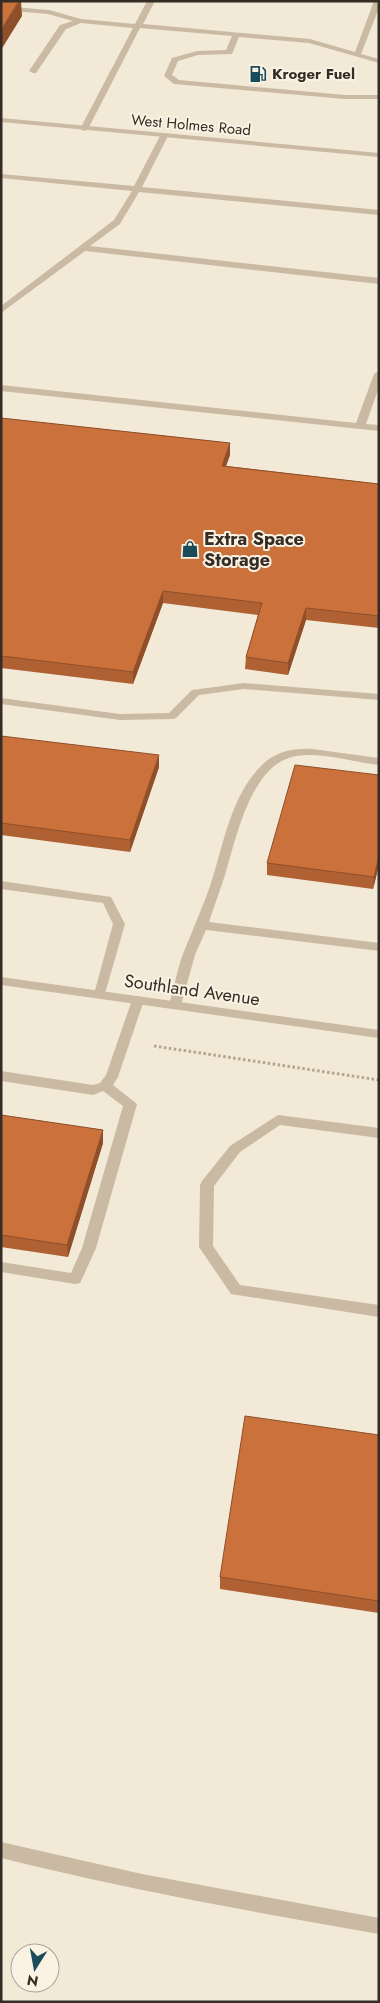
<svg xmlns="http://www.w3.org/2000/svg" width="380" height="2003" font-family="Jost,sans-serif">
<rect width="100%" height="100%" fill="#f2e9d7"/>
<g fill="none" stroke-linecap="round" stroke-linejoin="round">
<path stroke="#b6a48d" stroke-width="3" stroke-dasharray="2.5 2.5" stroke-linecap="butt" d="M154,1046L379,1080"/>
<path fill="#cabaa3" fill-rule="evenodd" d="M147,1H155L143,24L310,39L355,52L374,1H379V8L361,54L379,59V63L309,43L239,37L232,54L198,55L178,61L172,75L179,80L345,95H379V99H345L174,84L164,76L172,58L197,51L226,50L232,36L140,28L88,129L84,131L80,129L133,28L81,23L66,29L36,73H33L29,71L60,25L73,21L48,14L1,10V6L49,10L81,19L135,24Z
M161,134L168,136L142,187L379,210V215L139,192L120,224L90,246L379,278V284L85,251L1,313V306L114,220L132,191L1,178V174L134,186Z
M379,371V387L366,424L379,425V431L1,391V385L356,423L374,374Z
M244,683L379,694V700L244,689L199,695L176,718L172,719L120,720L1,704V698L120,714L169,713L192,690Z
M312,749L379,758V765C352,762 322,752 296,756C251,763 236,839 225,875C220,891 214,906 209,922L379,943V951L206,930L195,955L181,1005L179,1008H171L169,1005C174,988 177,970 183,954C192,931 202,909 210,886C223,847 230,798 260,767C274,752 292,748 312,749Z
M1,881L111,897L125,924L104,997L100,998L94,994L113,924L103,903L1,889Z
M138,996L144,1000L118,1077L113,1085L137,1104L96,1248L82,1279L80,1283L75,1284L1,1272V1262L71,1273L82,1248L123,1106L103,1091L93,1095L1,1081V1071L93,1085L100,1083L106,1075L132,1000Z
M278,1115L379,1128V1138L280,1125L240,1152L214,1186L213,1246L240,1285L379,1305V1317L231,1294L199,1247L200,1185L202,1181L230,1146Z
M1,1842L142,1874L379,1918V1934C252,1912 126,1889 1,1858Z"/>
<path fill="#cabaa3" fill-rule="evenodd" d="M1,977L379,1030V1038L1,985Z"/>
<path fill="#cabaa3" fill-rule="evenodd" d="M1,118L379,153V157L1,122Z"/>
</g>
<path fill="#af6134" d="M1,418L230,443V455L226,466L379,484V628L306,620L288,675L245,669L246,657L258,615L163,603L133,684L1,668Z
M1,736L159,767L130,852L1,835Z
M267,863L379,865L373,889L267,875Z
M1,1115L103,1130V1143L68,1257L1,1247Z
M379,1435V1613L220,1589V1577Z"/>
<path fill="#8e4f2a" d="M19,1H21L22,16L1,50V30Z
M230,443V455L222,477V466Z
M163,591V603L133,684V672Z
M306,608V620L288,675V663Z
M159,755V767L130,852V840Z
M379,856V865L373,889L374,877Z
M103,1130V1143L68,1257L67,1245Z"/>
<path fill="#cb713c" stroke="#8e4f2a" d="M1,1H19L1,30Z
M1,418L230,443L222,466L379,484V616L306,608L288,663L246,657L262,603L163,591L133,672L1,656Z
M1,736L159,755L130,840L1,823Z
M295,765L379,775V856L374,877L267,863Z
M1,1115L103,1130L67,1245L1,1235Z
M245,1416L379,1435V1601L220,1577Z"/>
<defs>
<g id="fuel-bare" transform="scale(1.35)"><path d="M-5.5-6h7V0h2V4h1.3V-2.5L3-4.5l.8-.8L6-3V5H2.5V1h-1V6h-7ZM-4.2-4.7v3.2H.2V-4.7Z" fill="#194b58" stroke="#faf2e3" stroke-width="2.5" paint-order="stroke"/></g>
<g id="shop-bare" transform="scale(1.35)"><path d="M-5-2.5h2.3a2.7 3.5 0 0 1 5.4 0H5L5.5 6h-11ZM-1.5-2.5h3a1.5 2.3 0 0 0-3 0Z" fill="#194b58" stroke="#faf2e3" stroke-width="2.5" paint-order="stroke"/></g>
</defs>
<g fill-rule="evenodd">
<use href="#fuel-bare" x="258" y="74"/>
<use href="#shop-bare" x="190" y="549"/>
</g>
<g text-anchor="middle" dominant-baseline="central" stroke-width="4" stroke-linejoin="round" paint-order="stroke">
<g font-size="15" font-weight="bold" fill="#352c25" stroke="#faf2e3" text-anchor="start">
<text x="272" y="74">Kroger Fuel</text>
</g>
<g font-size="15" fill="#352c25" stroke="#faf2e3">
<text transform="translate(191 125) rotate(5)">West Holmes Road</text>
</g>
<g font-size="18" font-weight="bold" fill="#352c25" stroke="#faf2e3" text-anchor="start">
<text x="204" y="539">Extra Space<tspan x="204" dy="21">Storage</tspan></text>
</g>
<g font-size="18" fill="#352c25" stroke="#faf2e3">
<text transform="translate(192 990) rotate(8)">Southland Avenue</text>
</g>
</g>
<rect width="380" height="2003" fill="none" stroke="#352c25" stroke-width="5"/>
<g transform="translate(35 1968) rotate(191)"><circle r="24" fill="#faf2e3" stroke="#aba397"/>
<path d="M0-4L9 19L0 12L-9 19Z" fill="#194b58"/>
<text y="-8" font-size="14" font-weight="bold" text-anchor="middle" fill="#352c25">N</text>
</g>
</svg>
